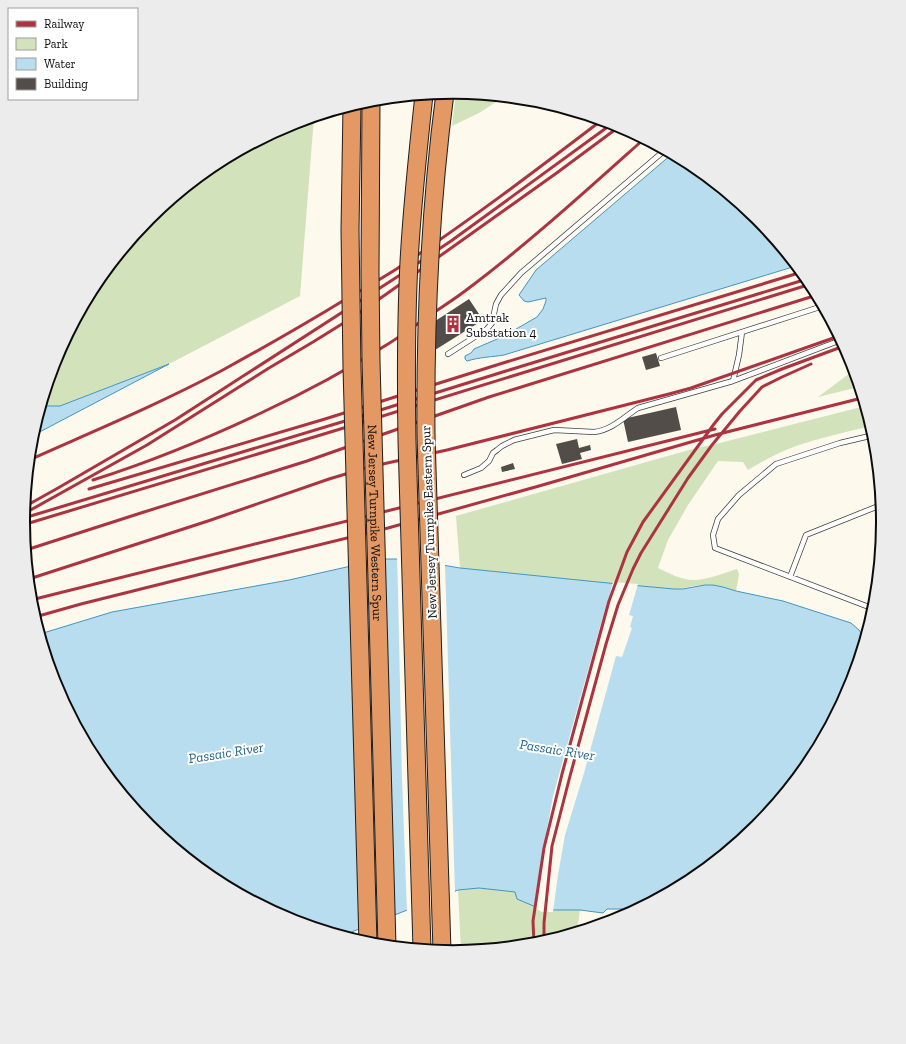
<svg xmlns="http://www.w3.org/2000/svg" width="906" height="1044" font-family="'Zilla Slab',serif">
<rect width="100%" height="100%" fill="#fdf9ed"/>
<path fill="#d2e3bb" d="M456,92L504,97L479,113L452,126Z
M314,117L300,296L169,364L60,406H41L56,357L96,283L149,218L214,164L289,125Z
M854,370L859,387L818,397Z
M865,406L871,426C846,432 820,438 796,446C779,452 763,461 748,470L743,462L718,461L688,505L668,540L658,568C669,573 681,580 694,580C707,580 724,573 737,569L738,571L739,575L736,591C726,588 716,584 705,585C694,585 684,589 674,589L608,583L460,568L456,516L696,448L712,445Z
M479,888L515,892L542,910H580L577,932L537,944L461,951L458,890Z"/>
<path fill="#b7ddef" stroke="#4694bd" d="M672,154L692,165L757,218L796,266L504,355C492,357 480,357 467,361L465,359V356L471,353L474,349L504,336L537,317L543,309L546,301V298L528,302L524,301L519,295L536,270Z
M169,364L32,436L41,406H60Z
M382,559H407L460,568L608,583L674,589H683L705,585H713L723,587L736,591L783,601L851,623L859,630L865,638L850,687L810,761L757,826L692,880L636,909H607L603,913L580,910H543L517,899L515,892L479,888L458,890L349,933L344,936L288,919L214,879L149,826L95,761L56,686L40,634L112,612L289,580Z"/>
<path fill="#fdf9ed" d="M397,557H407L445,563L455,893L407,912L402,779L398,592Z
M613,582L638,584L629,615L633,616L630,627L632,628L622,657L616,656L584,773L565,835L558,875L553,912H542L534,908L537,885L553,796L600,627Z"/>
<path fill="#534d4a" d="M469,299L483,320L435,350L423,329Z
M656,353L660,366L646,370L642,357Z
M676,407L681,430L628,442L623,419Z
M577,439L579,448L590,445L591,450L580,453L582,459L562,464L556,444Z
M513,463L515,469L502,472L501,467Z"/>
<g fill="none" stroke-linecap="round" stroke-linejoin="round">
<g stroke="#3f3f3f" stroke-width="6">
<path id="service" d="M448,354L487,329L492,323L496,304L501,295L521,273L665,150
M661,358L823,306
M733,381L841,340
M874,435L840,443L776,464L739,495L718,519L713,535L715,548L874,609
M464,475L481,468L489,461L493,453L497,450L502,446L514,440L554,430L594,432C612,430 624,417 638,408L733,381L739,355L742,332
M790,577L806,535L881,505"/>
</g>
<use href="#service" stroke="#fff" stroke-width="4.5"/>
<path stroke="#ac3440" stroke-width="3" d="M29,460C94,431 159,404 221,371C263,348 305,324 346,299C363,289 381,279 398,268C468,222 535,171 602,120
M93,480C150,462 206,439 261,413C304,393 347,370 388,344C401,336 413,327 426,318C440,308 455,299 469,288C530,242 587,190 644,139
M89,489L325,419L503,363L802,272
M24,507L58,488L175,420L397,277L451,241L613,123
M27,512L147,445L269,368L313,342L350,319L385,295L454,246L558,172L620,126
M24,518L345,421L506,371L807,279
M26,524L347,427L811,284
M26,550L144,512L307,461L489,397L817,295
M29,579L208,521L329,479L369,467L447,450L669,394L691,388L839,336
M31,600L715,429
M35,617L81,604L253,561L388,528L539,486L715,435L862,398
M544,942V923L552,846L570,776L606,644L618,605L633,569L641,553L688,478L712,445L740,411L762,387L782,377L811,364
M534,944L533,921L544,848L562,774L609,601L627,552L643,522L714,424L722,414L756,380L782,369L844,346"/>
<g stroke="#1d1d1d" stroke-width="19" stroke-linecap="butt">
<g id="motorway-bridge">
<path id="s1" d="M371,100L370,273L371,361L387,946"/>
<path d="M352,105L350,230L352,368L368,943"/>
<path d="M422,949L407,441C406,381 406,321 409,262C412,206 418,150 424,95"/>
<path d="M442,951L426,436C425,321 430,207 445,93"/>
</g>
</g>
<use href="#motorway-bridge" stroke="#e49864" stroke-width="17"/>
</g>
<defs>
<g id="building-bare" transform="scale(1.38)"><path d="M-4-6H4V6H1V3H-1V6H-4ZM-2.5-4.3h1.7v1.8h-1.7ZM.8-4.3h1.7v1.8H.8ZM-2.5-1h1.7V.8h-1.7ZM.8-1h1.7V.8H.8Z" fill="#ac3440" stroke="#fff" stroke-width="2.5" paint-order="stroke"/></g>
</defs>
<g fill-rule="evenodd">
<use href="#building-bare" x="453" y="324"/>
</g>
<g text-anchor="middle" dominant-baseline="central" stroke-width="4" stroke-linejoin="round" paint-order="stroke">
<g font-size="13" fill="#0c0c0c" stroke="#fff" text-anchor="start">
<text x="466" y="317">Amtrak<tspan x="466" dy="15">Substation 4</tspan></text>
</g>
<g font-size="13" fill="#0c0c0c" stroke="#fff">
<text transform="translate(429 522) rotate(-92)">New Jersey Turnpike Eastern Spur</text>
<text stroke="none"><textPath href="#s1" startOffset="423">New Jersey Turnpike Western Spur</textPath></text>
</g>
<g font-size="14" font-style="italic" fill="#24658f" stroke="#fff">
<text transform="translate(557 750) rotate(9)">Passaic River</text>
<text transform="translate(226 753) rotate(-9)">Passaic River</text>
</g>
</g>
<path d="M0 0H906V1044H0ZM30 522a423 423 0 1 1 846 0a423 423 0 1 1-846 0Z" fill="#ececec" fill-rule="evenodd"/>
<path fill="none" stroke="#0c0c0c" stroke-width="2" d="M30 522a423 423 0 1 1 846 0a423 423 0 1 1-846 0Z"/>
<rect x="8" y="8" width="130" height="92" fill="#ffffff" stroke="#9e9e9e"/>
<rect x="16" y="21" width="20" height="6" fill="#ac3440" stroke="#9e9e9e"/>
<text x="44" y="28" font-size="12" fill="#0c0c0c">Railway</text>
<rect x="16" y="38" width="20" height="12" fill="#d2e3bb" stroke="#9e9e9e"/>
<text x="44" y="48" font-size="12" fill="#0c0c0c">Park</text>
<rect x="16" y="58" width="20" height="12" fill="#b7ddef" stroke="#9e9e9e"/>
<text x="44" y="68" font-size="12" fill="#0c0c0c">Water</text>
<rect x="16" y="78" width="20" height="12" fill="#534d4a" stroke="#9e9e9e"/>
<text x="44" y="88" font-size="12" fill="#0c0c0c">Building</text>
</svg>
